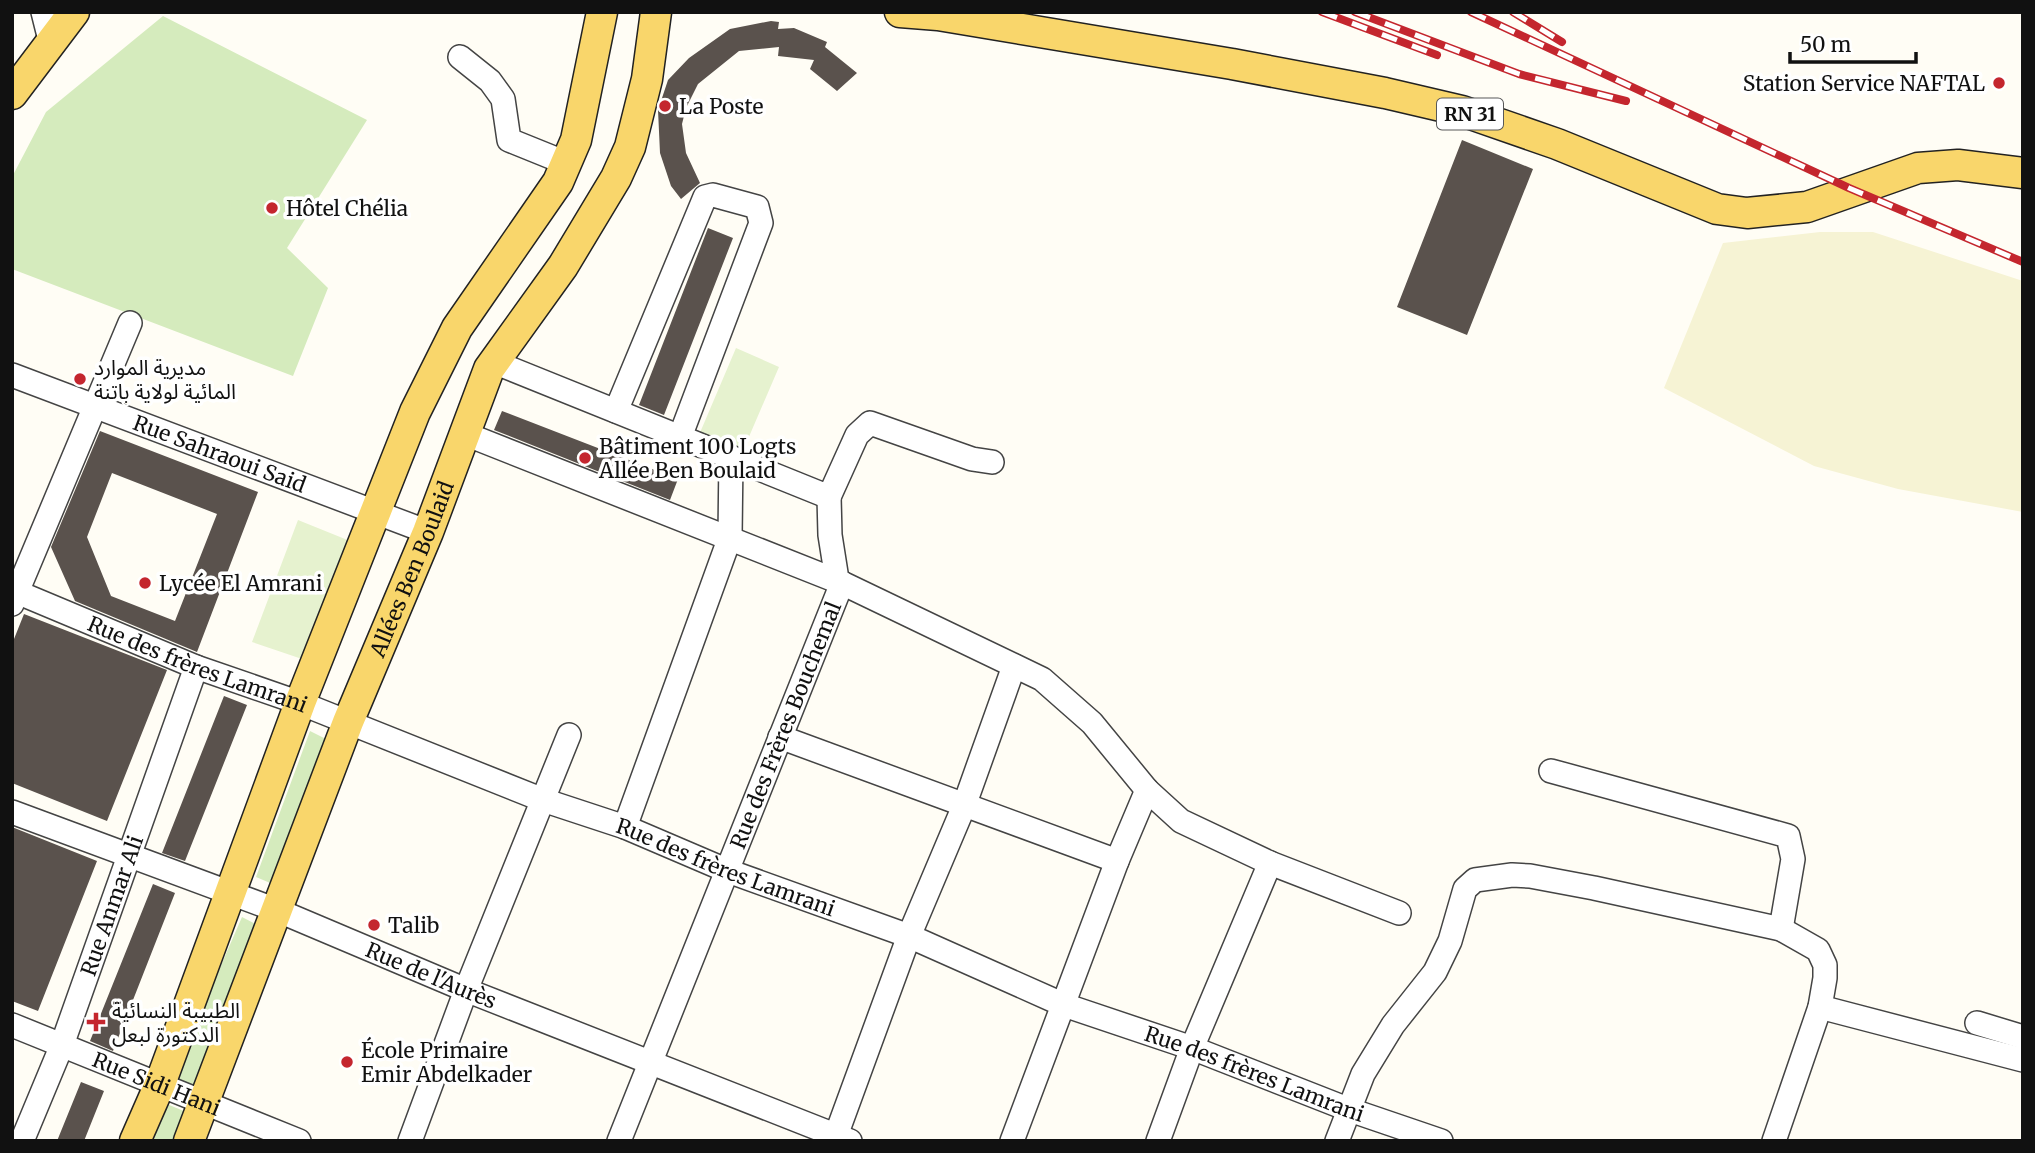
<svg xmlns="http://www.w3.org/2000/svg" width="2035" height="1153" font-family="Merriweather,'Noto Sans Arabic',serif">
<rect width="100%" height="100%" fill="#fffdf5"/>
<path fill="#f6f3d4" d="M1820,232H1873L2023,281V512L1898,489L1814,466L1664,388L1723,243Z"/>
<path fill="#d5ebbd" d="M163,16L367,120L287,248L328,288L293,376L12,269V177L46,112Z
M310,731L332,742L282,888L256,877Z
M242,917L263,928L196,1090L172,1078Z
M162,1102L191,1114L180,1141H148Z"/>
<path fill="#e6f2cf" d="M736,348L779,367L742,453L699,435Z
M298,520L350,541L302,659L252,642Z"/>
<path fill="#5a524d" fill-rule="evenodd" d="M771,21L779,22L778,29L794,28L827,42L825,47L857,73L837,91L810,69L814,60L778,56L779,47L739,51L698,84L686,108L682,124L686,153L700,183L681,199L671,186L660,153L658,110L668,80L689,58L730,29Z
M1462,140L1533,169L1467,335L1397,307Z
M708,228L733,238L664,415L639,405Z
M502,411L678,479L670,500L494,430Z
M100,431L258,492L197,652L75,601L51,547ZM112,473L217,514L175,621L111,596L87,537Z
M24,614L167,670L107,821L12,783V644Z
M224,696L247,705L185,861L162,853Z
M12,827L97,861L38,1011L12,1001Z
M153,884L175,893L113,1051L90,1041Z
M81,1082L104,1091L84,1141H57Z"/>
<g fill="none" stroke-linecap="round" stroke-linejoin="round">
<g stroke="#444" stroke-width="26">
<g id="minor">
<path d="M43,12L50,40"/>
<path d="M460,57L490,81L503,99L509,140L566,163"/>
<path d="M494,362L829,497L857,435L870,423L972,459L992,462"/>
<path id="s1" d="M12,375L428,532"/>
<path d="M616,411L705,197L713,195L757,207L761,223L680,437"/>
<path d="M463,433L842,583L1042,679L1092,723L1147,790L1181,821L1270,863L1399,913"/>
<path d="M829,497L830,535L836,573"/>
<path id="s2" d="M12,590L196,667L300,703L543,800L625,827L728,871L909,936L1064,1005L1192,1048L1350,1110L1441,1141"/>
<path d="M12,604L130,323"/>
<path d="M780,737L1117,861"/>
<path d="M1551,771L1788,836L1793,859L1781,929"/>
<path id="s3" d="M12,812L279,911L466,990L850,1141"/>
<path d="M625,827L730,537L731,457"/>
<path d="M1820,1007L2023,1060"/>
<path d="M1977,1023L2023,1037"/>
<path id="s4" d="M12,1025L299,1141"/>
<path id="s5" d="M22,1141L62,1045L196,667"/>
<path d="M410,1141L466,990L569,735"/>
<path id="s6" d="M619,1141L842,583"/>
<path d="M834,1141L909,936L964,806L1014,666"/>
<path d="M1012,1141L1117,861L1147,790"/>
<path d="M1158,1141L1192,1048L1270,863"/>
<path d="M1337,1141L1363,1074L1393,1025L1435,972L1450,941L1465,889L1475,880L1512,875L1530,876L1594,888L1781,929L1818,950L1825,965V978L1820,1007L1774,1141"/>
</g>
</g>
<g stroke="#222" stroke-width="33">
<g id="major">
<path d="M900,12L938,15L1232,64L1385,93L1462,111L1557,144L1717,209L1747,213L1807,207L1918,168L1958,165L2023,173"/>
<path d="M12,94L74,12"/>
<path d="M135,1141L160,1084L300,703L415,412L457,328L558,182L576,140L602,12"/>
<path id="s7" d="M189,1141L348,722L428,532L489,369L563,266L616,178L630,147L647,79L656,12"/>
</g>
</g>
<use href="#minor" stroke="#fff" stroke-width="23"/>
<use href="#major" stroke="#f9d66b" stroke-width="30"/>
<g stroke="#c4262e" stroke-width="8">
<path id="rail" d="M1322,12L1437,55
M1355,12L1519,74L1626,101
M1471,12L1849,188L2023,262
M1513,12L1562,42"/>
</g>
<use href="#rail" stroke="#fff" stroke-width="5" stroke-dasharray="16" stroke-linecap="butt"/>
</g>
<g fill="#c4262e" stroke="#fff" stroke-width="2.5">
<circle cx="1999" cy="83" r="7"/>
<circle cx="665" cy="106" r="7"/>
<circle cx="272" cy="208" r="7"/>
<circle cx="80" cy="379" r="7"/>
<circle cx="585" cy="458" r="7"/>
<circle cx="145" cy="583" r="7"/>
<circle cx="374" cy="925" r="7"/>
<path d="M92.5 1011.5h7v7h7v7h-7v7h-7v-7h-7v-7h7z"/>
<circle cx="347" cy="1062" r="7"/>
</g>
<g text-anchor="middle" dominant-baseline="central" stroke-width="7" stroke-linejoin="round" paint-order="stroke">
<rect fill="#fff" stroke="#585858" stroke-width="2" x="1437" y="98.5" width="66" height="31" rx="5"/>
<g font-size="19" font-weight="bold" fill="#111">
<text x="1470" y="114">RN 31</text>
</g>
<g font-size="21" fill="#111" stroke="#fff" text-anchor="start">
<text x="1985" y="83" text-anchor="end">Station Service NAFTAL</text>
<text x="679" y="106">La Poste</text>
<text x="286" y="208">Hôtel Chélia</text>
<text x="94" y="367">مديرية الموارد<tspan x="94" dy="24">المائية لولاية باتنة</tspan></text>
<text x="599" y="446">Bâtiment 100 Logts<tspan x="599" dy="24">Allée Ben Boulaid</tspan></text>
<text x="159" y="583">Lycée El Amrani</text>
<text x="388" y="925">Talib</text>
<text x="112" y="1010">الطبيبة النسائية<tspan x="112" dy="24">الدكتورة لبعل</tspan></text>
<text x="361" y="1050">École Primaire<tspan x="361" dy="24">Emir Abdelkader</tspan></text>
</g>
<g font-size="21" fill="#111" stroke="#fff">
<text stroke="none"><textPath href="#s1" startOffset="222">Rue Sahraoui Said</textPath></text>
<text stroke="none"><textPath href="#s7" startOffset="614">Allées Ben Boulaid</textPath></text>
<text stroke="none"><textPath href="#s2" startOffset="200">Rue des frères Lamrani</textPath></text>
<text stroke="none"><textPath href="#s6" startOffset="448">Rue des Frères Bouchemal</textPath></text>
<text stroke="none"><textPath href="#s2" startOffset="766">Rue des frères Lamrani</textPath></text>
<text stroke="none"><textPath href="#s5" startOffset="252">Rue Anmar Ali</textPath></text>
<text stroke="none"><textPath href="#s3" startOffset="450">Rue de l'Aurès</textPath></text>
<text stroke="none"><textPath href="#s2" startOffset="1334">Rue des frères Lamrani</textPath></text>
<text stroke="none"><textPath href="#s4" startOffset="156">Rue Sidi Hani</textPath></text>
</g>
</g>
<rect width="2035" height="1153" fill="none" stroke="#111111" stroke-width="28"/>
<path d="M1790 52v10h126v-10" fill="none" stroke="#111111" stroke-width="3.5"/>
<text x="1800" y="52" font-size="21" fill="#111111" stroke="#ffffff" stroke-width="5" paint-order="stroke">50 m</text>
</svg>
